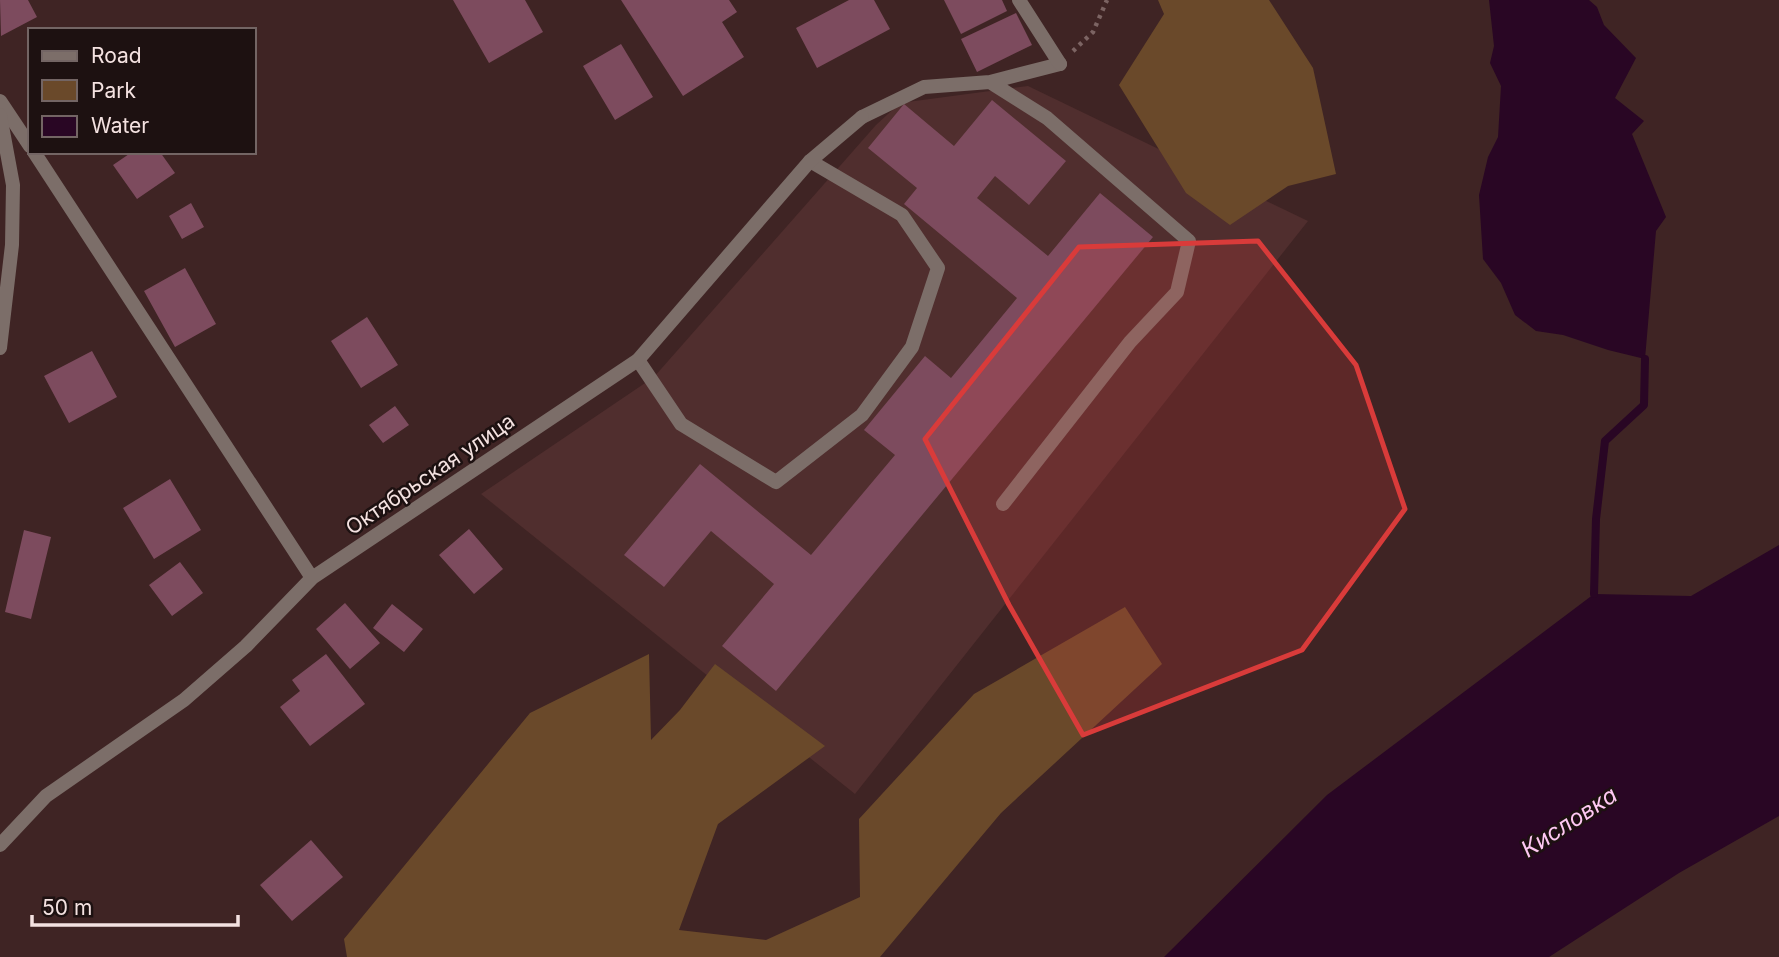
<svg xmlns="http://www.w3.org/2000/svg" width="1779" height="957" font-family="Inter,sans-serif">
<rect width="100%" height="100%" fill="#3f2424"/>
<path fill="#502e2e" d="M1028,86L1308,221L855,794L481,494L654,377L876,125L900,103Z"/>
<path fill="#6a492a" d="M1158,0H1269L1313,68L1336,174L1288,186L1230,225L1186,193L1119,85L1164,14Z
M1125,607L1162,664L1001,813L880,957H347L344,939L530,713L649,654L651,740L680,710L715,664L825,746L718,824L679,930L766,940L860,897L859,819L974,694Z"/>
<path fill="#290624" d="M1489,0H1589L1597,7L1604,25L1636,58L1615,98L1644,121L1632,134L1666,217L1656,231L1645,359L1608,350L1563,335L1536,331L1515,315L1501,283L1483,259L1479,195L1488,157L1498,137L1501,86L1490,63L1494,46Z
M1779,545V816L1679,873L1549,957H1164L1327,795L1594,594L1691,596Z"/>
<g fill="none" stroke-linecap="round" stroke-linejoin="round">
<path stroke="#290624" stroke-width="8" d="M1594,594L1596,519L1605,441L1644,405L1645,359"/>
</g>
<path fill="#7d4b5e" d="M0,0H28L37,17L1,36Z
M453,0H525L543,32L489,63Z
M621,0H729L737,12L722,22L744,57L683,96Z
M849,0H874L890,29L817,68L796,28Z
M944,0H1002L1007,11L961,34Z
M1016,13L1032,45L977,72L961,39Z
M621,44L653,97L615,120L583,66Z
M992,100L1066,161L1029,205L995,176L977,198L1048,256L1100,193L1153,237L776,691L722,646L774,584L711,531L664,587L624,555L700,464L811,555L895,455L864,430L925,356L951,378L1017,298L904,204L917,188L868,148L904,104L954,146Z
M132,152H160L175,173L137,199L113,165Z
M191,203L204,227L182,239L169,216Z
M185,268L216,324L175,347L144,291Z
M367,317L398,365L361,388L331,341Z
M92,351L117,397L69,423L44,376Z
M395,406L409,425L383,443L369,425Z
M170,479L201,530L154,559L123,508Z
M469,529L503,569L474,594L439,555Z
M24,530L51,537L31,619L5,612Z
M180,562L203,593L172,616L149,585Z
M345,603L380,643L350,669L316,629Z
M392,604L423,629L404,652L373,628Z
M326,654L365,704L310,746L280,707L300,691L292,680Z
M311,840L343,877L292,921L260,885Z"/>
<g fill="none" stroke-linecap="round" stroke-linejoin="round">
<path stroke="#7c6463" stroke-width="4.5" stroke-dasharray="3.5 5" stroke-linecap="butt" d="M1073,51L1093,32L1107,0"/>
<path stroke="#7c6e69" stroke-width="14" d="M990,82L1047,118L1189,241L1177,292L1130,342L1003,504
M862,117L924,87L990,82L1060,64
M638,360L681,424L776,482L862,415L912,347L938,268L902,215L810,161"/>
<path stroke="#7c6e69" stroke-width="14" d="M1019,0L1060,64
M0,101L30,146
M34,152L312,578
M0,845L46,796L184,700L246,646L312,578L638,360L810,161L862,117"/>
<path stroke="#7c6e69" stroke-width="14" d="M0,115L13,185L12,245L0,348"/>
</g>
<path fill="#d93b3a" fill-opacity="0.2" stroke="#d93b3a" stroke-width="5" stroke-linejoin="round" d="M1258,241L1356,365L1405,509L1302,650L1083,735L1009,605L925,439L1079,247Z"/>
<g text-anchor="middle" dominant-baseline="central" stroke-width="5" stroke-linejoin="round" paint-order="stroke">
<g font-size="21" fill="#f4e2e1" stroke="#1d1111">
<text transform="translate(430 474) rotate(-34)">Октябрьская улица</text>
</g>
<g font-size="23" font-style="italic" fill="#fec8f2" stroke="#1d1111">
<text transform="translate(1569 822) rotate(-33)">Кисловка</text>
</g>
</g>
<rect x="28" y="28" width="228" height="126" fill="#1d1111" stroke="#736564" stroke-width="2"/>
<rect x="42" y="51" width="35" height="10" fill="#7c6e69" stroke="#736564" stroke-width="2"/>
<text x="91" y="63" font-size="21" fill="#f4e2e1">Road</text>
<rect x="42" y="80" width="35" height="21" fill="#6a492a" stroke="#736564" stroke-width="2"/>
<text x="91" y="98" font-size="21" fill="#f4e2e1">Park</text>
<rect x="42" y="116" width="35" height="21" fill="#290624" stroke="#736564" stroke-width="2"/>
<text x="91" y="133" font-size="21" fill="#f4e2e1">Water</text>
<path d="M32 915v10h206v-10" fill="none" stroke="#f4e2e1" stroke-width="3.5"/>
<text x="42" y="915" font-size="21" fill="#f4e2e1" stroke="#1d1111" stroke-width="5" paint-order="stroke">50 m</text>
</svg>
